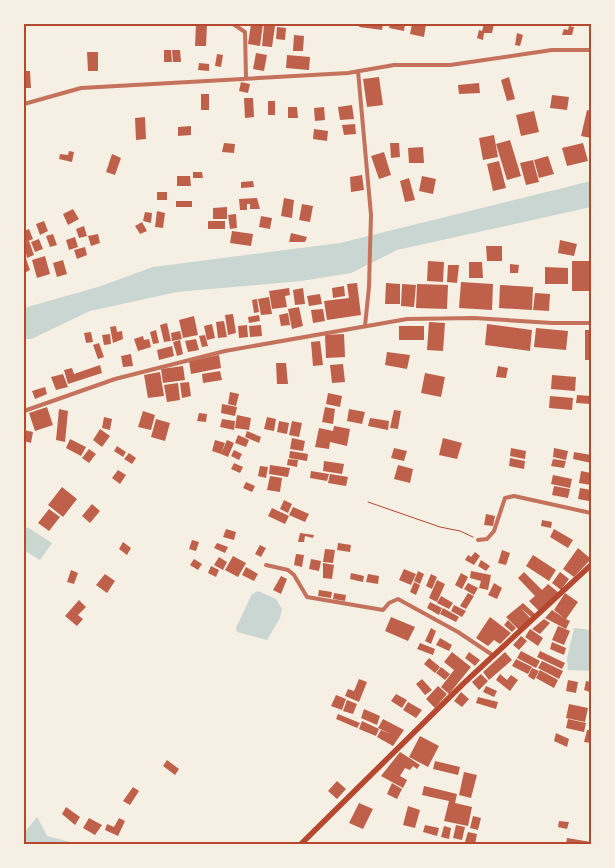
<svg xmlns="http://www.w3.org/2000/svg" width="615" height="868" font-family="'PT Sans Narrow',sans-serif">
<rect width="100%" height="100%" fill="#f6efe4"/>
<path fill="#c9d6d2" d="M591,181V207L397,250L351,273L301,281L177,292L90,311L31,339H24V308L98,287L153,267L340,243Z
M27,527L52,543L40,560L24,550V531Z
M258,591L276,599L282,609L280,618L267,640L237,632L236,628L252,594Z
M574,628L591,630V671L568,670L567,659Z
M37,817L47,836L78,844H24V833Z"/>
<path fill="#bf614a" d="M196,24H207L206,46H195Z
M251,24H263L260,46L248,44Z
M360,24H383L382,30L359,27Z
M390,24H405L404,31L389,28Z
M412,24H426L424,37L410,34Z
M484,24H494L492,33H484L483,40L477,38L479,30L482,31Z
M264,25L275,26L272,47L262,46Z
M569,26L574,27L572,35H562L564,29L568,30Z
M277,27L286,28L285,40L276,39Z
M517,33L523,35L520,46L515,45Z
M294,35L304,36L303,51H293Z
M164,50H171L172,62H164Z
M172,50H180L181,62H173Z
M87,52H98V71H88Z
M256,53L267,55L264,71L253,69Z
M217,54L223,55L221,67L215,66Z
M287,55L310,57L309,70L286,68Z
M199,63L209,64V71L198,70Z
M24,71H30L31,88H24Z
M379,77L383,105L367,107L363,79Z
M509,77L515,99L507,101L501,80Z
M241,82L250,84L248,93L239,91Z
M479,83L480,93L459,94L458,85Z
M201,94H209V110H201Z
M552,95L569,97L567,110L550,108Z
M244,98H253L254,117L245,118Z
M268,101H275V115H268Z
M352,105L354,119L340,120L338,107Z
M288,107H297L298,118H288Z
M324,107L325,120L315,121L314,108Z
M587,110L591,111V138L581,136Z
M534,111L539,132L521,136L516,115Z
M145,117L146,139L136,140L135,118Z
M355,124L356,134L344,135L342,125Z
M191,126V135L178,136V127Z
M314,129L328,131L327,141L313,139Z
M494,135L498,157L483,160L479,138Z
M510,140L521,176L507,180L496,144Z
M224,143L235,144L234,153L222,152Z
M390,143H399L400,157L391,158Z
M583,143L588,161L567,166L562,148Z
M423,147L424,163H409L408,148Z
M69,151L74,152L72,162L59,159L60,154L68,155Z
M384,152L391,175L379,179L371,156Z
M112,154L121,158L115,175L106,172Z
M548,156L554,174L539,178L534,160Z
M533,160L539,182L526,185L520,163Z
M499,161L506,188L493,191L487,164Z
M193,172H202L203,178H193Z
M362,175L364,190L351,192L350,177Z
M177,176H190L191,186H177Z
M422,176L436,179L433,194L419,191Z
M409,178L415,200L405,202L400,181Z
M253,181L254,187L241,188V182Z
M157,192H167V200H157Z
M257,198L260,209H250V204H247V210H240L239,199Z
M284,198L294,200L292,218L281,216Z
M176,201H192V207H176Z
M302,204L313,206L310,222L299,220Z
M227,207V219H213V208Z
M73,209L79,219L68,225L63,214Z
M157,211L165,213L163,228L155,227Z
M145,212L152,213L151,223L143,221Z
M236,214L237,228L230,229L228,215Z
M261,216L272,218L270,229L259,227Z
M44,221L48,231L40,235L36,224Z
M208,221H225V229H208Z
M142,222L147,231L140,234L135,226Z
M84,226L87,236L79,238L76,229Z
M29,229L33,239L24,243V231Z
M232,231L253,234L251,246L230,243Z
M291,233L307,237L305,242H289Z
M53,234L57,245L50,247L46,236Z
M98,234L100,243L91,246L88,236Z
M75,237L78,247L69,250L66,240Z
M39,239L43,249L35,252L31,242Z
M560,240L577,244L574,256L558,253Z
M29,241L34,255L27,258L24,243Z
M486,246H502V261H487Z
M85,247L87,255L77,259L74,250Z
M24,253L30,270L24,273Z
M45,256L50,274L37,278L32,260Z
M63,260L67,274L57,277L53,263Z
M428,261L444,262L443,282L427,281Z
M572,261H591V291H572Z
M469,262H482L483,278H469Z
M510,264L519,265L518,273H510Z
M448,265H459L457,283L447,282Z
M545,267L568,268V284H545Z
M461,282L493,284L492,310L459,308Z
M357,283L361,315L327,320L324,301L349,298L347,284Z
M386,283L400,284V304H385Z
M402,284L416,285L414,307L401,306Z
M417,284L448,285L447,309L416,308Z
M500,285L533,287L532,310L499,308Z
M344,286L345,296L333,298L332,288Z
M289,288L290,295L285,296L287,307L272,309L269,291Z
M303,288L305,304L295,305L293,290Z
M535,293L550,294L549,311L533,310Z
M320,294L322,304L309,306L307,296Z
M269,297L272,314L261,315L258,299Z
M257,299L259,312L254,313L252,300Z
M299,307L303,326L292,329L288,309Z
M323,309L325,321L313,323L311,310Z
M288,313L290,325L281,326L279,315Z
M233,314L236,333L228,335L225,315Z
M259,315L260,321L249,323L248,317Z
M194,316L198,335L183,338L179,320Z
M224,321L227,337L218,338L216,322Z
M429,322L445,323L443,351L427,350Z
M167,323L171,341L164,342L160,325Z
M212,324L215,338L207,340L204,326Z
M487,324L532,330L530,351L485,345Z
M247,325L248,337L239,338L238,326Z
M261,325L262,336L250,337L249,326Z
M116,326L117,332L122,331L123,339L113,343L110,327Z
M399,326H424V340H399Z
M536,328L568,331L566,350L534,347Z
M156,330L159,343L153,344L150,332Z
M585,330H591V360H585Z
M180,331L182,339L172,341L171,333Z
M91,332L93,342L86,343L84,333Z
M110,334L111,344L104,345L102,335Z
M344,334L345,357L326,358L325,335Z
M205,335L208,346L202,347L199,336Z
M143,336L144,340L149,339L151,347L138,351L134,339Z
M196,339L199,350L188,352L185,341Z
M180,340L183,354L177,356L173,342Z
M320,341L323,365L313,366L311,342Z
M99,343L104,357L98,359L93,345Z
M172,346L174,356L159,360L157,350Z
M387,352L410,355L407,369L385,365Z
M131,354L133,366L123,367L121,356Z
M219,355L221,368L191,374L189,361Z
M276,363H286L288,384H277Z
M343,364L345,382L332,383L330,365Z
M100,365L102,373L68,384L64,370L72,368L74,374Z
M183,366L185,380L163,383L161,369Z
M498,366L508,368L506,378L496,377Z
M220,371L222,380L203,383L202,374Z
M160,372L164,396L148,398L144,375Z
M425,373L445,377L441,397L421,393Z
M63,374L68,387L56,390L51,377Z
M552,375L576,377L575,391L551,389Z
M189,382L191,396L182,398L180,383Z
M178,383L180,400L167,402L164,385Z
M45,387L47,394L35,399L32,391Z
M230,392L239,394L236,406L228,404Z
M328,393L342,396L340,407L326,404Z
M577,395L591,396V404L576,403Z
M550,396L573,398L572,410L549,408Z
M222,404L237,407L235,416L221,413Z
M47,407L53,425L35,431L29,413Z
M325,407L335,409L333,424L322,422Z
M59,409L68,411L65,442L56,440Z
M349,409L365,412L362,424L347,421Z
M394,410L401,411L398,429L390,428Z
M143,411L155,415L151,430L138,427Z
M199,413L207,414L206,422L197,421Z
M237,415L251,418L249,430L235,428Z
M104,417L112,419L110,430L102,428Z
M267,417L276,419L274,431L264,429Z
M370,418L389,421L388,430L368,426Z
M156,419L170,423L165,441L151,437Z
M222,419L235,421L234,430L220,427Z
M279,421L289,423L287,434L277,432Z
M292,421L302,423L299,437L289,435Z
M334,426L350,429L347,446L330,442L329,449L315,447L319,428L333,431Z
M100,429L110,436L102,447L93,440Z
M24,430L33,432L31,443L24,441Z
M247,431L261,437L259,443L245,437Z
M238,435L249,440L246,447L235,443Z
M292,438L305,441L303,451L290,449Z
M443,438L462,443L457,459L439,455Z
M70,439L86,447L81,456L66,448Z
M215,440L225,443L221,454L212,451Z
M227,440L234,443L228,457L221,454Z
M117,446L126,452L123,457L114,451Z
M394,448L407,451L404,461L391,458Z
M511,448L526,451L525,459L510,456Z
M554,448L568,451L566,460L553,457Z
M89,449L96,454L89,463L82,458Z
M234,450L242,454L239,460L231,456Z
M290,451L308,454L307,461L289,458Z
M574,452L591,455V463L573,459Z
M129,453L136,458L132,464L124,459Z
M510,458L525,461L524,469L509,466Z
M288,459L298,460L297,467L287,465Z
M553,459L566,461L564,468L551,466Z
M324,461L344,464L342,474L323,471Z
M234,463L243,467L240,473L231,469Z
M270,465L290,468L288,477L269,474Z
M398,465L413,469L410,483L394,479Z
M260,466L268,467L266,478L258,476Z
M118,470L126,475L120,484L112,478Z
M311,471L329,474L327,481L310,478Z
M581,471L591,473V485L579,483Z
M330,474L348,477L346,486L328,483Z
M553,475L572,479L570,488L551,484Z
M270,476L282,478L280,492L267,490Z
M246,482L255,486L252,492L243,488Z
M554,486L570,489L568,498L552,495Z
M62,487L77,499L63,517L48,505Z
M580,488L591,490L589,501L578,499Z
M284,500L292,504L288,513L280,509Z
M92,504L100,511L90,523L82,516Z
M293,507L309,514L305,522L289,515Z
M272,508L289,516L285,524L268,516Z
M49,509L60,517L49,531L38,523Z
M486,514L495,516L493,526L484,525Z
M542,520L552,522L551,528L541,526Z
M226,529L236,532L234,540L223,537Z
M554,529L573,540L568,548L550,537Z
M300,533L314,535L313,538L305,536L304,542H298Z
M192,540L199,542L196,551L189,549Z
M123,542L131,548L127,555L119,549Z
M217,543L228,547L225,553L214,548Z
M338,543L351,545L350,552L337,550Z
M260,545L266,548L261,557L255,554Z
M578,548L591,559L574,577L563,569Z
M325,549L335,550L333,563L323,562Z
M502,550L510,553L506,565L498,563Z
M475,552L480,556L474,565L465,560L468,555L471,557Z
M296,554L304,555L302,567L294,565Z
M533,555L556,570L549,581L526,566Z
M233,556L246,563L238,577L225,570Z
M219,557L227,562L223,570L214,565Z
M194,559L202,564L198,570L190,565Z
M311,559L321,561L319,571L309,569Z
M481,560L490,566L486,571L478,566Z
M323,563L334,565L332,579L323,578Z
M211,566L219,570L216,577L208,573Z
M246,567L258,574L254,581L242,575Z
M404,569L416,574L411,585L399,580Z
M71,570L78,573L74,584L67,582Z
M418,571L424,574L420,584L414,581Z
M471,571L491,575L488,590L479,588L481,581L470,578Z
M524,572L542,590L548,584L559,593L539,611L529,601L535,596L518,578Z
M560,572L569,579L561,590L552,583Z
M351,573L364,576L363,582L350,579Z
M461,573L468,577L462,589L455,585Z
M105,574L115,581L107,593L96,585Z
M368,574L379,576L378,584L366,582Z
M431,574L437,577L432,589L426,586Z
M281,576L287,579L281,594L273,590Z
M437,580L445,584L437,602L429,598Z
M414,582L420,585L416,595L410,592Z
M468,583L478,588L474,595L464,589Z
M494,583L502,588L497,599L488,595Z
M319,590L332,592L331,598L318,596Z
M334,593L346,595L345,601L333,599Z
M468,593L474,596L466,609L460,606Z
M565,593L578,602L566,619L570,621L566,629L545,618L552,610L564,618L554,610Z
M441,596L453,603L449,609L437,603Z
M79,600L86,607L78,615L83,619L77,626L65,616Z
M430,602L442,608L439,615L427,608Z
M523,603L535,614L532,618L521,608L531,619L519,630L506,617Z
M454,605L466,611L462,617L451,611Z
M443,608L459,617L456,622L440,614Z
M391,617L415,627L408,641L385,631Z
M490,617L511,633L500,644L494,640L488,646L476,638Z
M544,619L550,623L540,634L532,629Z
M508,620L516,628L512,632L504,625Z
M558,626L570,631L564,645L552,640Z
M431,628L436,631L431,644L425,641Z
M530,629L543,638L538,646L525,637Z
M521,636L527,641L519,650L513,645Z
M440,638L452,645L449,651L436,645Z
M552,642L566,648L564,655L550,649Z
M420,643L435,649L433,655L417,649Z
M521,651L540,661L536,668L517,658Z
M540,651L565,663L562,669L537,657Z
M452,652L471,667L449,694L441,687L454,670L444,662Z
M469,652L480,660L475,666L465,658Z
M505,652L512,660L489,680L483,672Z
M429,658L440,667L435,673L424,664Z
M516,659L532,667L528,674L512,666Z
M542,661L563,671L559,679L538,668Z
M441,667L450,674L445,680L436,673Z
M532,668L539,671L534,680L528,676Z
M540,670L558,680L554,688L536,678Z
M481,674L488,681L479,690L472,682Z
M500,674L507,680L511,675L518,680L510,691L496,680Z
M359,679L367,682L359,702L345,696L348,689L354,691Z
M422,679L432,690L425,695L416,684Z
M568,680L578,682L576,693L566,691Z
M586,681L591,682L590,692L584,690Z
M438,686L447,694L435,708L426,699Z
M486,686L497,691L494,697L483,692Z
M461,692L469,699L462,707L454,701Z
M396,694L407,700L402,708L391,701Z
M336,695L346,699L342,710L331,706Z
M478,697L498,702L496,709L476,703Z
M347,700L357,704L353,714L343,711Z
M408,702L422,710L416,718L403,710Z
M569,704L588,708L585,722L566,718Z
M364,709L380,716L377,725L361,718Z
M338,714L360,723L357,728L336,719Z
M383,719L404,730L393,746L377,737L381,730L391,734L378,728Z
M568,719L586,723L584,732L566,728Z
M362,721L379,729L376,736L359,729Z
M587,730H591V743L584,742Z
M556,733L569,739L567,747L554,741Z
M420,736L439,746L428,767L409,757Z
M400,752L420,765L417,769L413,766L410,770L405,768L400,776L407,780L403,788L381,776Z
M167,760L179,769L175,775L163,766Z
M435,761L460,767L458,775L433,769Z
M464,772L477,775L471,798L459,795Z
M337,781L346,789L337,799L328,791Z
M392,783L402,789L397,799L387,794Z
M424,786L457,794L455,803L472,807L468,826L444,821L449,801L422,795Z
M133,787L139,791L130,805L123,801Z
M359,803L373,809L363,829L349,823Z
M408,806L420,810L415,828L403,825Z
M66,807L80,817L75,825L62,814Z
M473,816L481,818L478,830L470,828Z
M89,818L102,825L95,835L83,828Z
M119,818L125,821L118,836L105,830L107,824L114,827Z
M559,821L569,822L567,829L558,827Z
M425,825L439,828L437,836L423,832Z
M456,825L465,827L462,840L453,838Z
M444,826L451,828L449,839L441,837Z
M468,832L477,834L475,844L465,842Z
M567,838L591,842V844H566Z"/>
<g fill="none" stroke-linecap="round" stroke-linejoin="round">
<path stroke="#b5482f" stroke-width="1" d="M368,502L440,527L460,531L473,537"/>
<path stroke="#c5725c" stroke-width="4" d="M233,24L245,32L246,77
M358,71L371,215L369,287L365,326
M24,104L81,88L348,73L394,65H450L552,50H591
M24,411L115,379L225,351L407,319L474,318L552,323H591
M478,540L487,539L494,531L505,498L514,496L591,513
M266,565L288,570L294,575L307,597L383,610L389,603L398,599L458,632L494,656"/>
<path stroke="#b5482f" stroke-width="5.5" d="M301,844L464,683L591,565"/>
</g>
<rect width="615" height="868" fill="none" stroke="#f6efe4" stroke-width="50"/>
<rect x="25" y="25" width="565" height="818" fill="none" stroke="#b5482f" stroke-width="2"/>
</svg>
